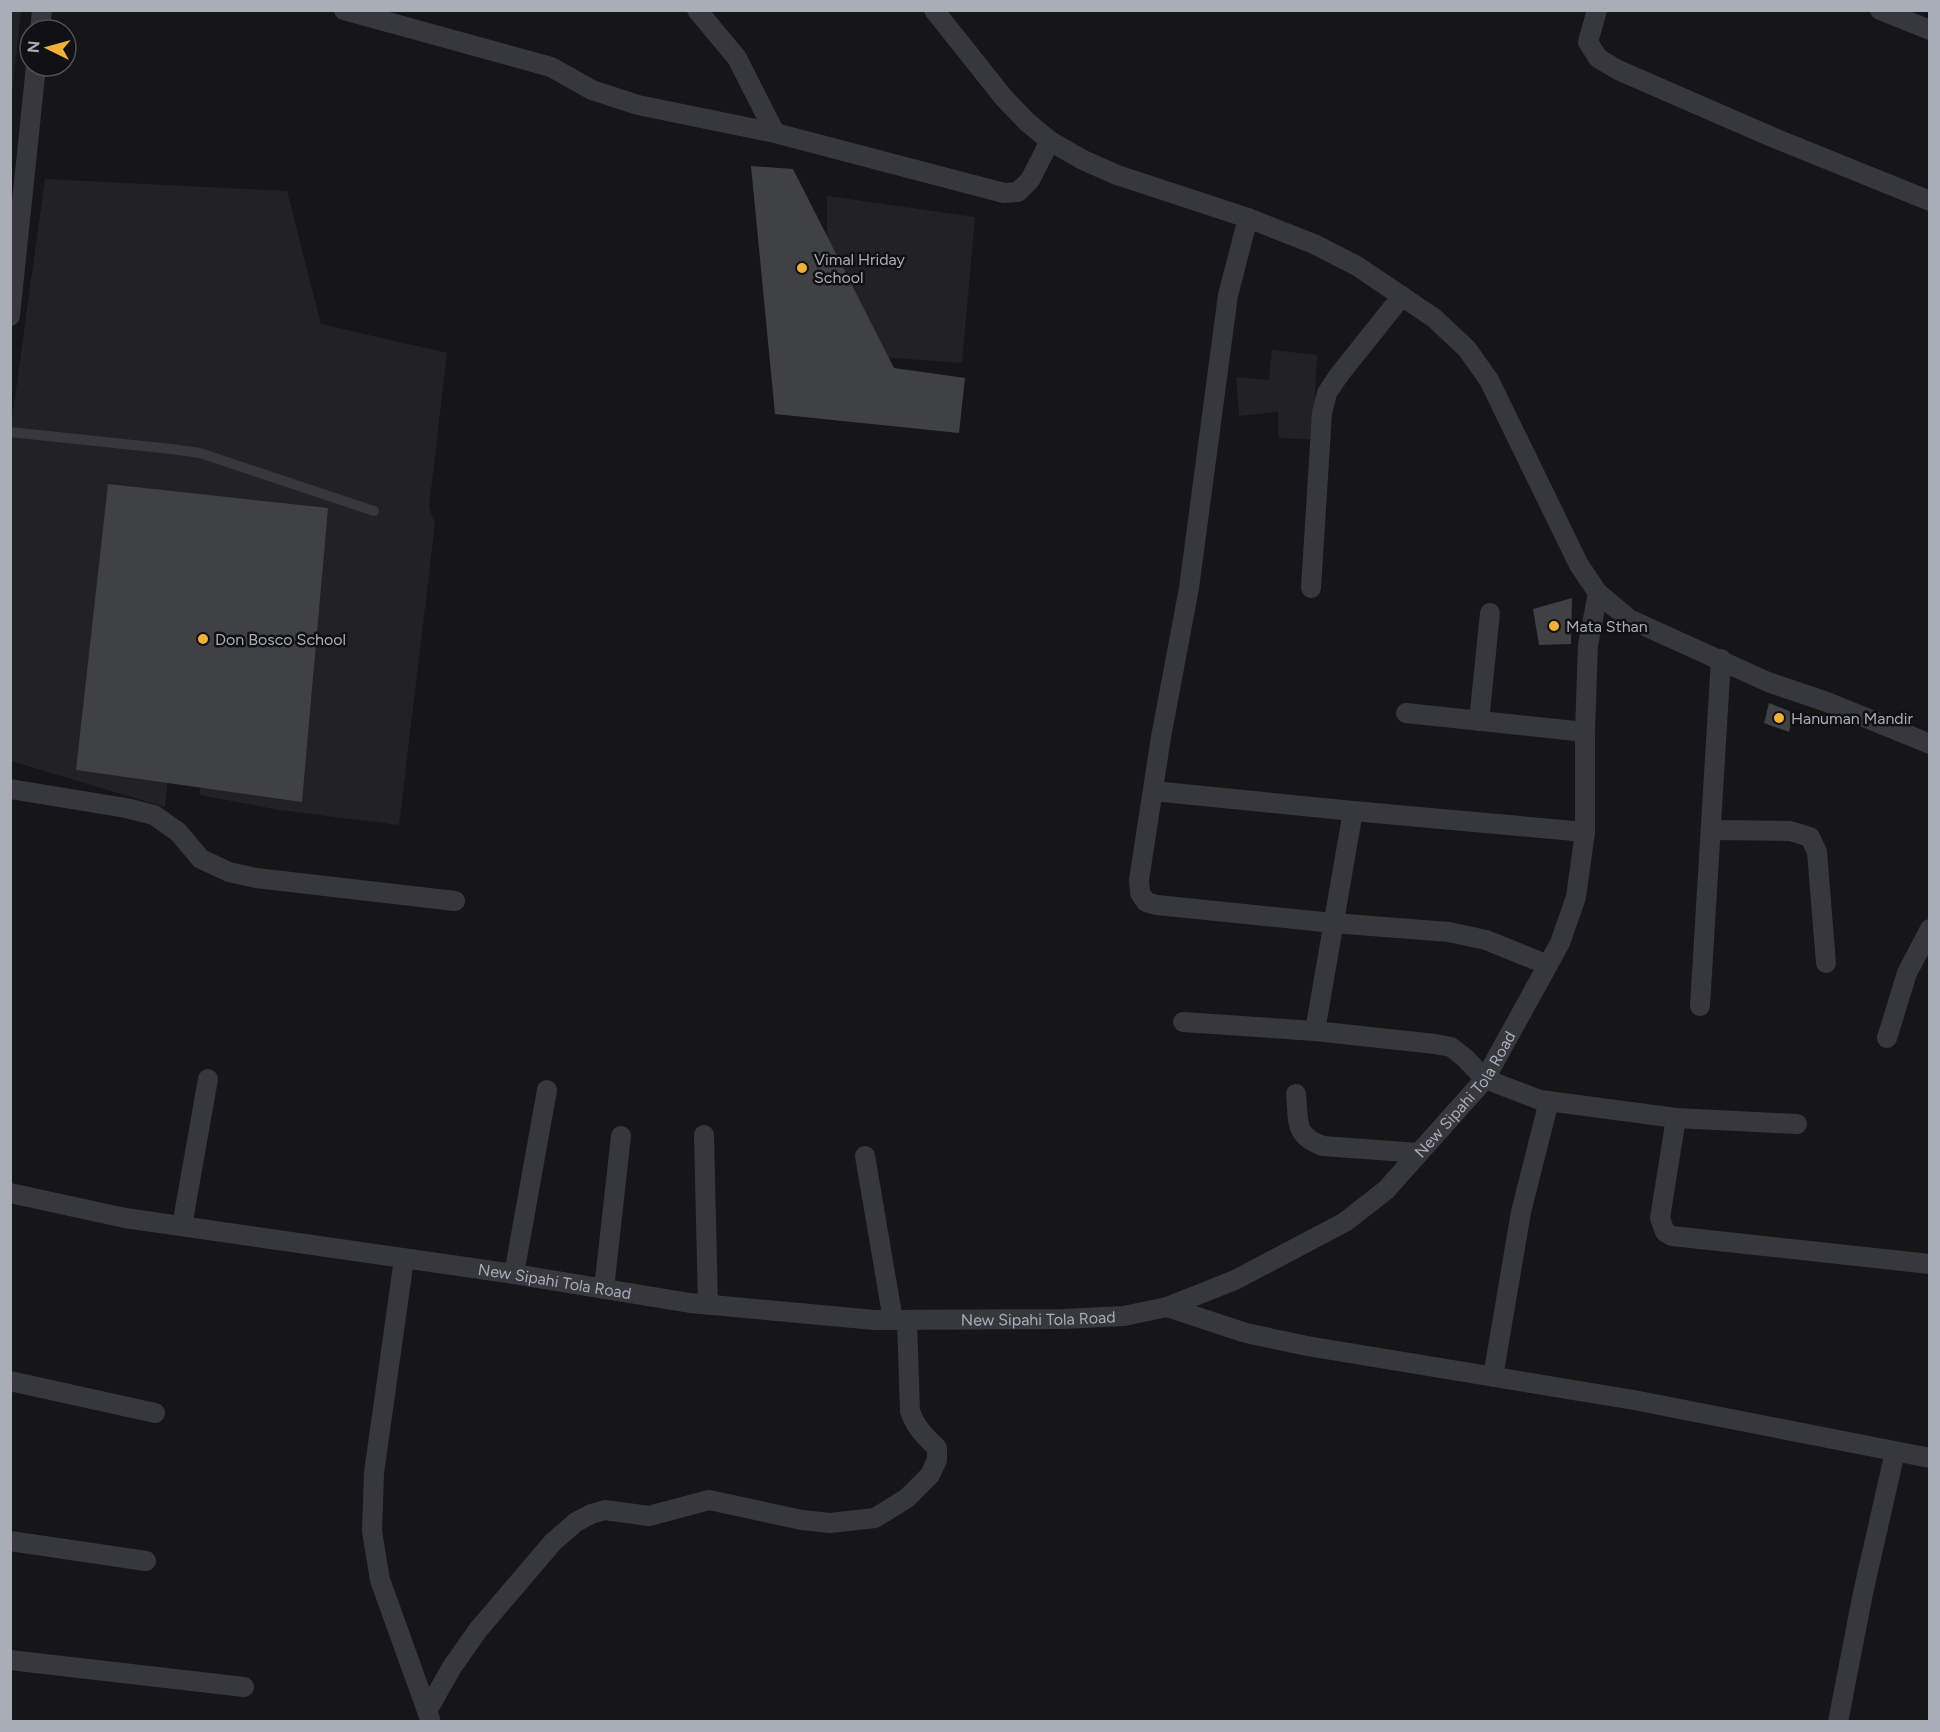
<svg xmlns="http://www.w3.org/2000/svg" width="1940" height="1732" font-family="Figtree,sans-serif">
<rect width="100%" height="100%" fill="#161618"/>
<path fill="#222225" d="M11,10L21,11L11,102L10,11Z
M45,179L287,191L321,324L447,353L429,507L435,524L399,825L280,810L200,795V780L169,772L165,807L11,761L10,433Z
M827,196L975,217L962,363L827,353Z
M1272,350L1317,355L1315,392L1320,440L1279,438L1278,412L1239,416L1236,377L1269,380Z"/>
<path fill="#404145" d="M751,166L793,169L894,368L965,378L959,433L775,414Z
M108,484L328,508L302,802L76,770Z
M1572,598L1571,644L1539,645L1533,609Z
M1769,703L1794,713L1789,732L1764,723Z"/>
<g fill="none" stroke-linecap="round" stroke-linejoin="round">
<path stroke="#37383d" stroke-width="10" d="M10,432L171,449L200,453L374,511"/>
<g stroke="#37383d" stroke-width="20">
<path d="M344,10L551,67L592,90L638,105L775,133L1004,193L1018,192L1030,180L1050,141"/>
<path d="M697,10L737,58L775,133"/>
<path d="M934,10L1004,98L1027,122L1050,141L1083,160L1117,175L1248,218L1314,244L1357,266L1434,318L1467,349L1489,380L1579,565L1598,593L1629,619L1768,682L1827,702L1930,744"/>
<path d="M1597,10L1588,42L1598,58L1618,70L1772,137L1930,201"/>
<path d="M1880,10L1930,30"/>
<path d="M40,30L42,10"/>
<path d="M1248,218L1228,295L1189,588L1161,737L1139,880L1140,893L1146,902L1157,905L1333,923L1449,932L1486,940L1548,965"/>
<path d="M10,316L36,66"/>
<path d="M1311,588L1322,413L1327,393L1339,375L1402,296"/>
<path d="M1406,713L1585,732"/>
<path d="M1479,721L1490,613"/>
<path d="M10,789L126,808L154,815L178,832L201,859L229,872L256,878L455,901"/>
<path d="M1153,791L1353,811L1585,832"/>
<path d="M1712,830L1790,831L1810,837L1817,852L1826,963"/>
<path d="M1700,1006L1721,659"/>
<path d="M1183,1022L1315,1031L1435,1044L1451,1047L1465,1058L1485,1079L1540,1100L1676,1118L1797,1124"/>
<path d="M1315,1031L1353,811"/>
<path d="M1887,1038L1907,973L1930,929"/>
<path d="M1296,1094C1299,1121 1293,1135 1323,1146L1419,1153"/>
<path d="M1676,1118L1660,1218L1665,1232L1672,1236L1930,1264"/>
<path d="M704,1135L708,1305"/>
<path d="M865,1156L893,1320"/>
<path id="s1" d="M10,1193L125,1218L514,1274L690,1303L875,1320L1063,1319L1124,1316L1167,1307L1235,1280L1345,1222L1386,1190L1485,1079L1560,943L1576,897L1585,832V732L1588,645L1598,593"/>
<path d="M182,1226L208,1079"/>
<path d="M404,1259L374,1473L372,1531L380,1580L430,1719"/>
<path d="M514,1274L547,1090"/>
<path d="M604,1289L621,1136"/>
<path d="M1167,1307L1246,1333L1307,1346L1634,1400L1930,1458"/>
<path d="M1493,1377L1521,1212L1549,1101"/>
<path d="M10,1381L155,1413"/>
<path d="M10,1541L146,1561"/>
<path d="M10,1660L244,1687"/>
<path d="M427,1711L452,1667L478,1630L553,1542L576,1522L591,1514L605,1510L649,1516L709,1500L802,1520L830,1523L875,1518L907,1498L930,1475L937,1460V1448C926,1437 915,1427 910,1411L907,1320"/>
<path d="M1838,1722L1863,1593L1895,1452"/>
</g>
</g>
<g fill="#f2b134" stroke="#111113" stroke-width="2">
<circle cx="802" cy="268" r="6"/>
<circle cx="1554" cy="626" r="6"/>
<circle cx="203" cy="639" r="6"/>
<circle cx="1779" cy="718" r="6"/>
</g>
<g text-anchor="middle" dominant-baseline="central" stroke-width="5" stroke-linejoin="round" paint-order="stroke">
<g font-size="16" fill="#a8adb8" stroke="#111113" text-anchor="start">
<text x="814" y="259">Vimal Hriday<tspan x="814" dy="18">School</tspan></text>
<text x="1566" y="626">Mata Sthan</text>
<text x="215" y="639">Don Bosco School</text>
<text x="1791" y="718">Hanuman Mandir</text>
</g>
<g font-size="16" fill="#a8adb8" stroke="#111113">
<text stroke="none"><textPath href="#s1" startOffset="1542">New Sipahi Tola Road</textPath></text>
<text stroke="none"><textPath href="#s1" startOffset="552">New Sipahi Tola Road</textPath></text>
<text stroke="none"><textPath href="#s1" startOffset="1038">New Sipahi Tola Road</textPath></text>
</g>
</g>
<rect width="1940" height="1732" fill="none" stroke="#a8adb8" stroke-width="24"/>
<g transform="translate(48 48) rotate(275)"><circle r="28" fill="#111113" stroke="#4d4f55" stroke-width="1.5"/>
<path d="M0-4.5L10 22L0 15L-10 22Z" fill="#f2b134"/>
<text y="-9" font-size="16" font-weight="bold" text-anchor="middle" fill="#a8adb8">N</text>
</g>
</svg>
